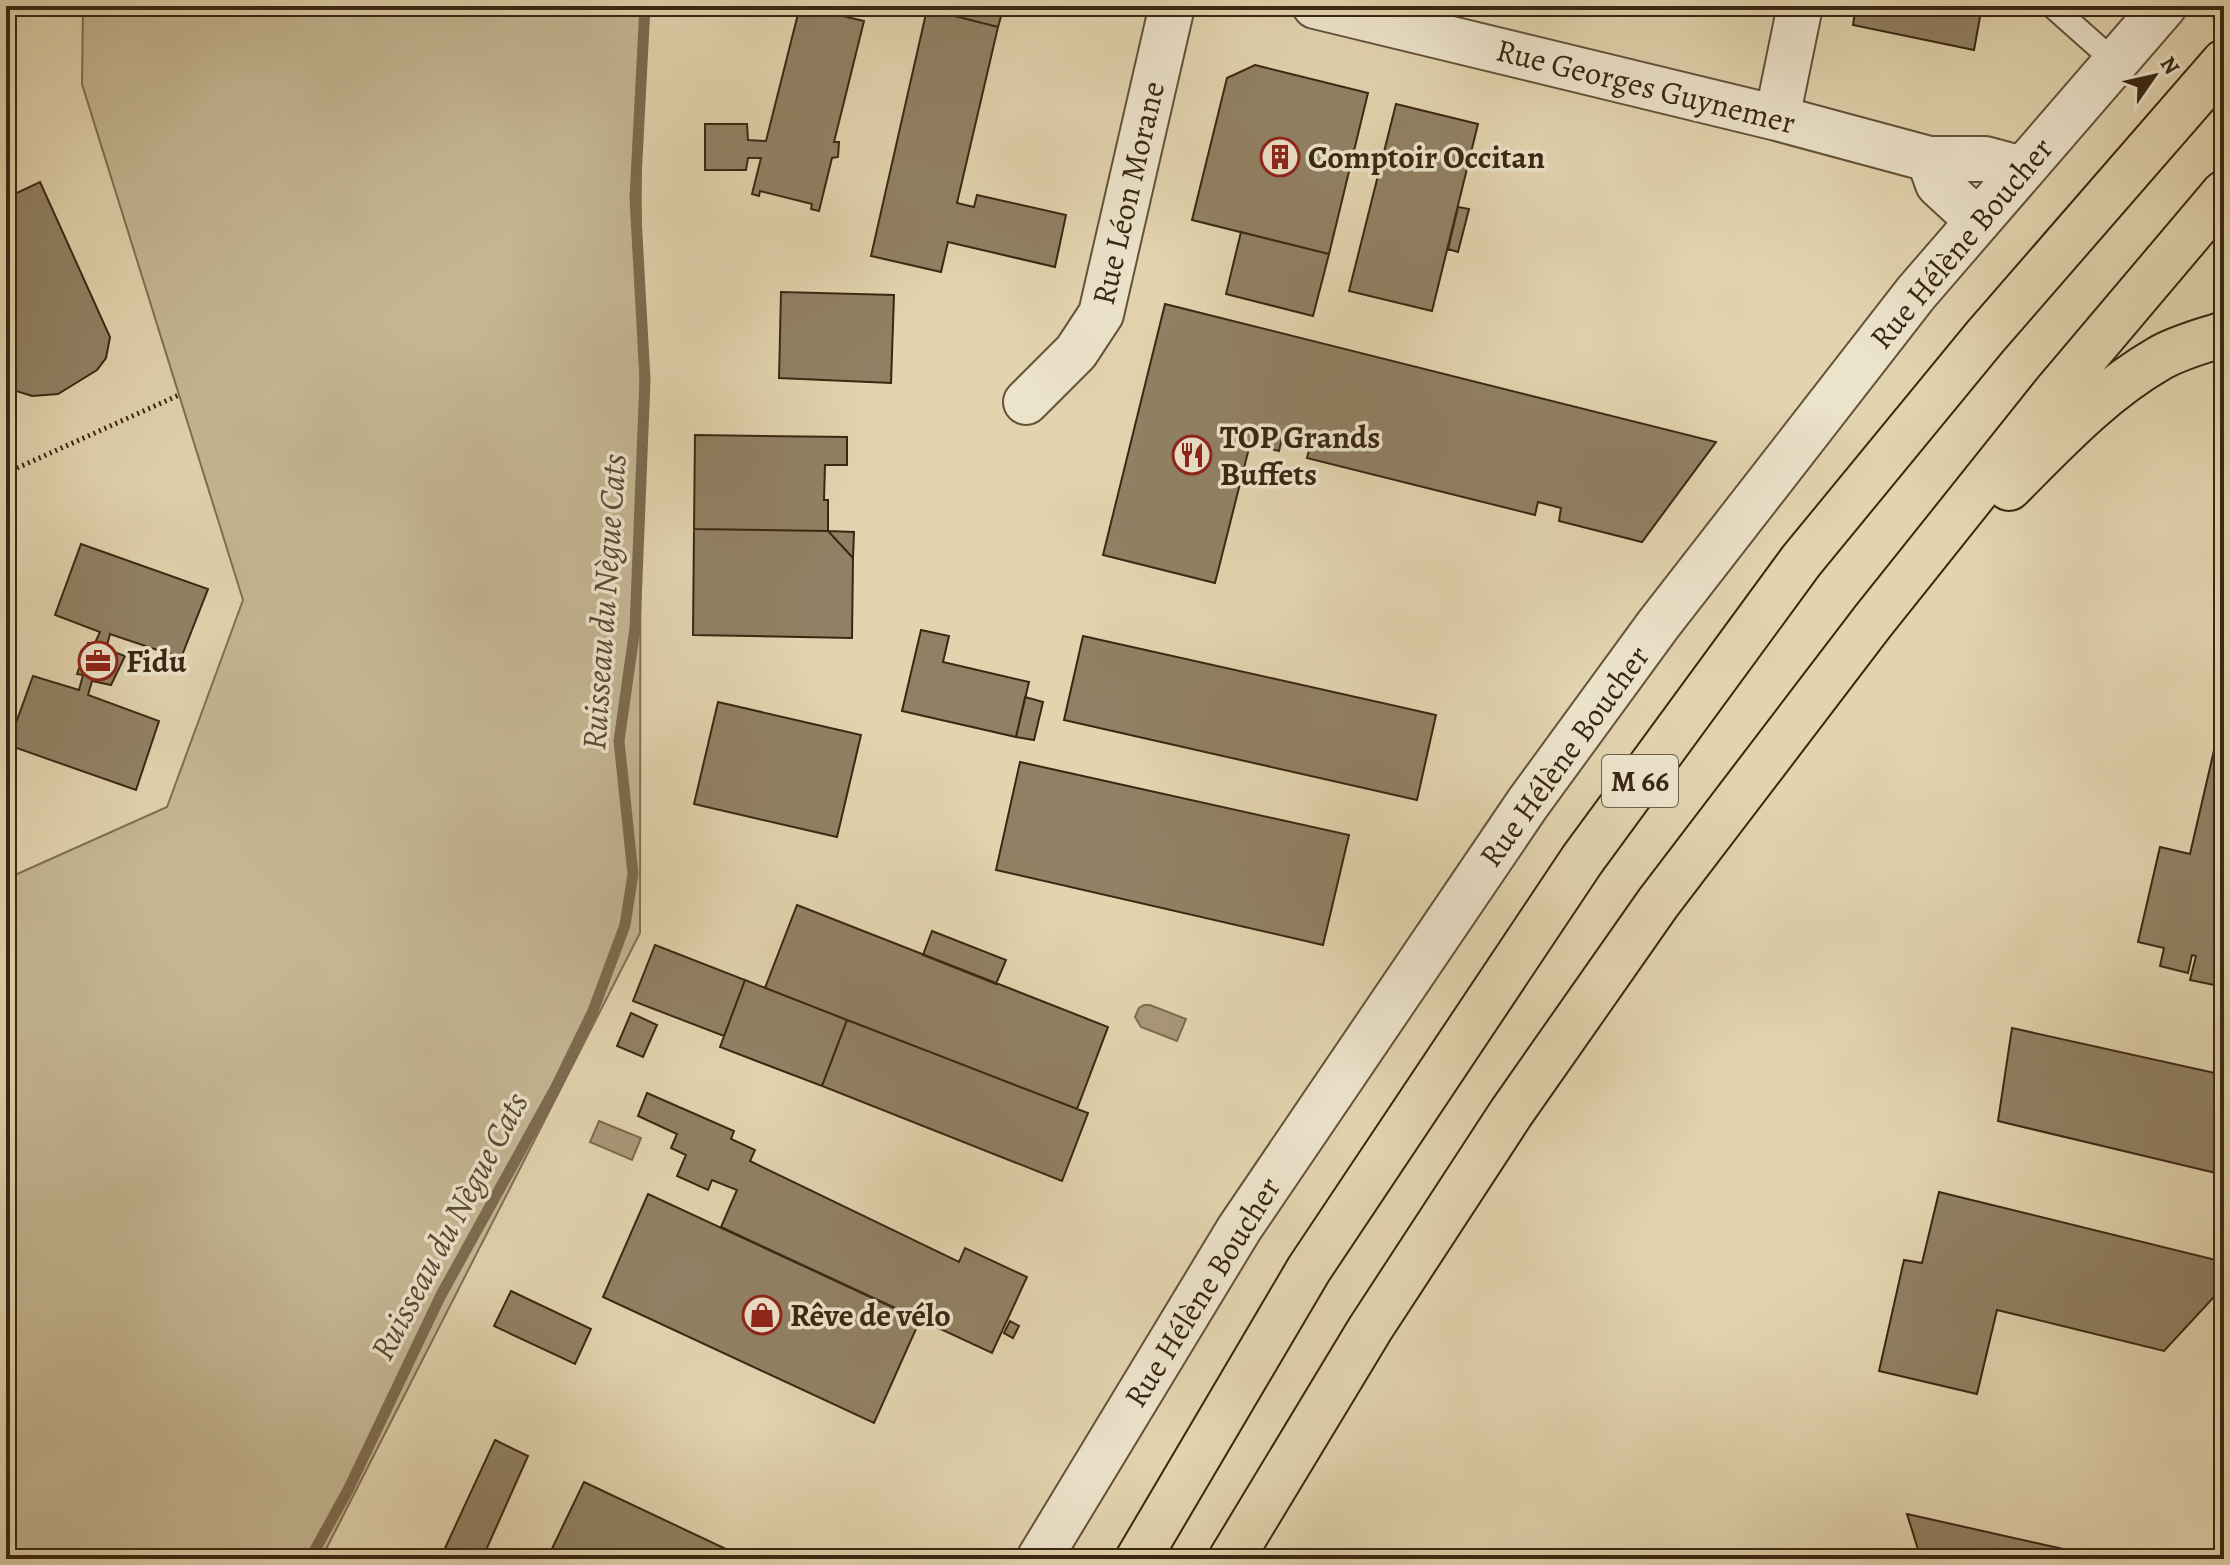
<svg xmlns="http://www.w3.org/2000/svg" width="2230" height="1565" font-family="Alegreya,serif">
<rect width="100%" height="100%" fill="#e2d4af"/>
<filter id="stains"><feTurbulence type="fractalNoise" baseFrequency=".0025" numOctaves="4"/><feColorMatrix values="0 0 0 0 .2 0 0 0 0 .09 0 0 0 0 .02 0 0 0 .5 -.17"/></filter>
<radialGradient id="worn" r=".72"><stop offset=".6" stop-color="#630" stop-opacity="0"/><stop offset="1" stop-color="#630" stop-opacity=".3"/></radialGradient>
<path fill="#c5b794" stroke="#806f53" stroke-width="2" d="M83,6H641L640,933L321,1559H6V879L167,807L243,600L82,84Z"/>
<path fill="#a9997a" stroke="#7d6b50" stroke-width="2" d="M1144,1005H1150L1186,1019L1177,1041L1141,1027L1135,1017L1139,1008Z
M599,1121L641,1138L632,1160L590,1142Z"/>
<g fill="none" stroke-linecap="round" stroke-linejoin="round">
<path stroke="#7d6b50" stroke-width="11" d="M310,1559L348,1490L441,1295L556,1087L593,1011L625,925L633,874L619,741L635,628L645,380L635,198L645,6"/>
</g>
<path fill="#918164" stroke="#3a2712" stroke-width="2" d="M800,6L864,21L834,142H839L838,157L832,158L819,211L811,209L812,204L760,191L759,196L752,194L761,158H748L746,170H705V124H747L748,140L766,141Z
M928,6H1004L998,27L927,9Z
M1669,6H1714L1712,16Z
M1856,6H1982L1974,50L1853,25Z
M927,9L998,27L957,203L974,207L977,195L1066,215L1055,267L948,242L941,272L871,256Z
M1255,65L1368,93L1329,254L1192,220L1227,78Z
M1396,104L1478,124L1432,311L1349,291Z
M40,182L110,337L106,358L97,370L58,394L32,396L10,389L6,380V198Z
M1458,207L1469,209L1458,252L1448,249Z
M1241,232L1329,254L1313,316L1226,294Z
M781,292L894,295L891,383L779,378Z
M1165,304L1716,442L1642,542L1559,521L1561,508L1538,502L1535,515L1307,458L1310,446L1282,438L1279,451L1250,444L1215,583L1103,555Z
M695,435L847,437V465H825L824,500H828V531L694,529Z
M694,529L828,531L853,558L852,638L693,635Z
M828,531L854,532L853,558Z
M81,544L208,589L181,658L110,634L106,649L125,656L111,685L92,681L88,695L159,721L136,790L8,745L33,676L79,690L83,675L77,674L88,643H95L100,632L55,615Z
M921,630L949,636L943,662L1029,682L1016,737L902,711Z
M1083,636L1436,715L1417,800L1064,720Z
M1025,697L1043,702L1034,740L1016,737Z
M718,702L861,735L837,837L694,804Z
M2221,720H2224V987L2190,980L2196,956L2192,955L2188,973L2160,966L2164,948L2138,942L2160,847L2190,854Z
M1020,762L1349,835L1323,945L996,870Z
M797,905L1108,1027L1077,1109L765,988Z
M932,931L1006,960L996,984L923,955Z
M655,945L745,980L724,1036L633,1001Z
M745,980L847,1020L822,1086L720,1047Z
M631,1013L657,1025L643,1057L617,1046Z
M847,1020L1088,1113L1062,1181L822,1086Z
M2012,1028L2224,1075V1175L1998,1121Z
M647,1093L734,1131L731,1139L755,1150L750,1161L959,1262L965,1248L1027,1277L992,1353L721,1227L737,1190L712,1180L708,1190L677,1176L686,1155L671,1148L677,1134L638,1116Z
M1939,1192L2224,1262V1286L2164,1351L1997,1310L1977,1394L1879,1371L1904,1260L1922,1263Z
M648,1194L920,1320L874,1423L603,1297Z
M511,1291L591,1329L575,1364L494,1326Z
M1010,1321L1019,1326L1013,1338L1004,1333Z
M495,1440L528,1456L482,1559H440Z
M584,1482L747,1559H547Z
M1907,1514L2108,1559H1921Z"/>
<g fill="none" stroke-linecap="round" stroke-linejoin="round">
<g stroke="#645239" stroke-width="26">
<path id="service" d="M2052,6L2115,62"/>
</g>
<g stroke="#645239" stroke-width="48">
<path id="minor" d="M1315,6L1777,118L1929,159H1985L2022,169
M1777,118L1800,6
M1929,159L1938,184L1977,220
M1026,402L1076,352L1101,314L1172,6"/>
</g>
<g stroke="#645239" stroke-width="48">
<path id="tertiary" d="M1039,1559L1239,1229L1528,803L1658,625L1916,293L2164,6"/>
</g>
<g stroke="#3a2712" stroke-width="48">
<path id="trunk" d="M2009,488C2055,442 2102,391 2160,358C2179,347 2203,341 2224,334
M1138,1559L1309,1269L1582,860L1801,561L1985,337L2224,62
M1231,1559L1370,1329L1511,1113L1658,903L1873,621L2055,393L2224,193"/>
</g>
<path stroke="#3a2712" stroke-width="5" stroke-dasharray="2 4" stroke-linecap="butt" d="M6,473L179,395"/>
<use href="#service" stroke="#ece3cb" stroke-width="22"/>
<use href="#minor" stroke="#ece3cb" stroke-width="44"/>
<use href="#tertiary" stroke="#ece3cb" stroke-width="44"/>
<use href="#trunk" stroke="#e2d4af" stroke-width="44"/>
</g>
<defs>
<g id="building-ring" transform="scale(2)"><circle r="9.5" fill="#ece3cb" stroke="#8f2418" stroke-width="1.5"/><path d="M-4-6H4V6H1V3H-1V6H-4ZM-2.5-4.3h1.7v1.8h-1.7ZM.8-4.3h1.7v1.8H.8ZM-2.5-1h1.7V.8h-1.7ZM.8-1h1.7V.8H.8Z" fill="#8f2418"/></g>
<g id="restaurant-ring" transform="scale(2)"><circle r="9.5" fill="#ece3cb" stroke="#8f2418" stroke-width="1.5"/><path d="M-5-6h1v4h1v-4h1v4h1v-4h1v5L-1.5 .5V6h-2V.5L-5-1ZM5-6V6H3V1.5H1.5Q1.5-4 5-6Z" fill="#8f2418"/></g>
<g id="office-ring" transform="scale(2)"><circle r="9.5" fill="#ece3cb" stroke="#8f2418" stroke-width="1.5"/><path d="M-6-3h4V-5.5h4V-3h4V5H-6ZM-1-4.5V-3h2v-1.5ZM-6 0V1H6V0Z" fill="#8f2418"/></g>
<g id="shop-ring" transform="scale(2)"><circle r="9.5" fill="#ece3cb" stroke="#8f2418" stroke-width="1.5"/><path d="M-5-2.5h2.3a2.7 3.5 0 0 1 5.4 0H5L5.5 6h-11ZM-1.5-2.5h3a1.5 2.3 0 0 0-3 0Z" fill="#8f2418"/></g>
</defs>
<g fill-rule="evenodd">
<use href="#building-ring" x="1280" y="157"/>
<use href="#restaurant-ring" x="1192" y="455"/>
<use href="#office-ring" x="98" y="661"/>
<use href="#shop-ring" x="762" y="1315"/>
</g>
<g text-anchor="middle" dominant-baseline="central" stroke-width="7" stroke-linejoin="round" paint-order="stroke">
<rect fill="#ece3cb" stroke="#6f5f4a" stroke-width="2" x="1602" y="755" width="76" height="52" rx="6"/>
<g font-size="30" font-weight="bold" fill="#3a2712">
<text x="1640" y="781">M 66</text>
</g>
<g font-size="32" fill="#3a2712" stroke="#ece3cb">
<text transform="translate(1646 86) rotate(14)">Rue Georges Guynemer</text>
<text transform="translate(1128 193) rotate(-77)">Rue Léon Morane</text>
<text transform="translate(1961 243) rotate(-50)">Rue Hélène Boucher</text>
<text transform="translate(1564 756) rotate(-54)">Rue Hélène Boucher</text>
<text transform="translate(1202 1292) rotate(-58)">Rue Hélène Boucher</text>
</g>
<g font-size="32" font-weight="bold" fill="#3a2712" stroke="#ece3cb" text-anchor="start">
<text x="1308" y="157">Comptoir Occitan</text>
<text x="1220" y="437">TOP Grands<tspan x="1220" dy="37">Buffets</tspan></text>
<text x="126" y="661">Fidu</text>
<text x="790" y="1315">Rêve de vélo</text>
</g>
<g font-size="34" font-style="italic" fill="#5b4931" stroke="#ece3cb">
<text transform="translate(604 602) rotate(-86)">Ruisseau du Nègue Cats</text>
<text transform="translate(449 1226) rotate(-62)">Ruisseau du Nègue Cats</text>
</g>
</g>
<rect width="2230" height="1565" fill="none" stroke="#e2d4af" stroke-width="32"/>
<rect x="8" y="8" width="2214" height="1549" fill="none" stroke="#3a2712" stroke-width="4"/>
<rect x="16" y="16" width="2198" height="1533" fill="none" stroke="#3a2712" stroke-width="2"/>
<g transform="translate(2154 76) rotate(56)" stroke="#ece3cb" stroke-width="6" paint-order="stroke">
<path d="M0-6L14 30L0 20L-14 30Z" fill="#3a2712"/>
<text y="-12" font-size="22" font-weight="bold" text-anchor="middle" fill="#3a2712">N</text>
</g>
<rect width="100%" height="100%" filter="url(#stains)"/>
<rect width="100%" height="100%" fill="url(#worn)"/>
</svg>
